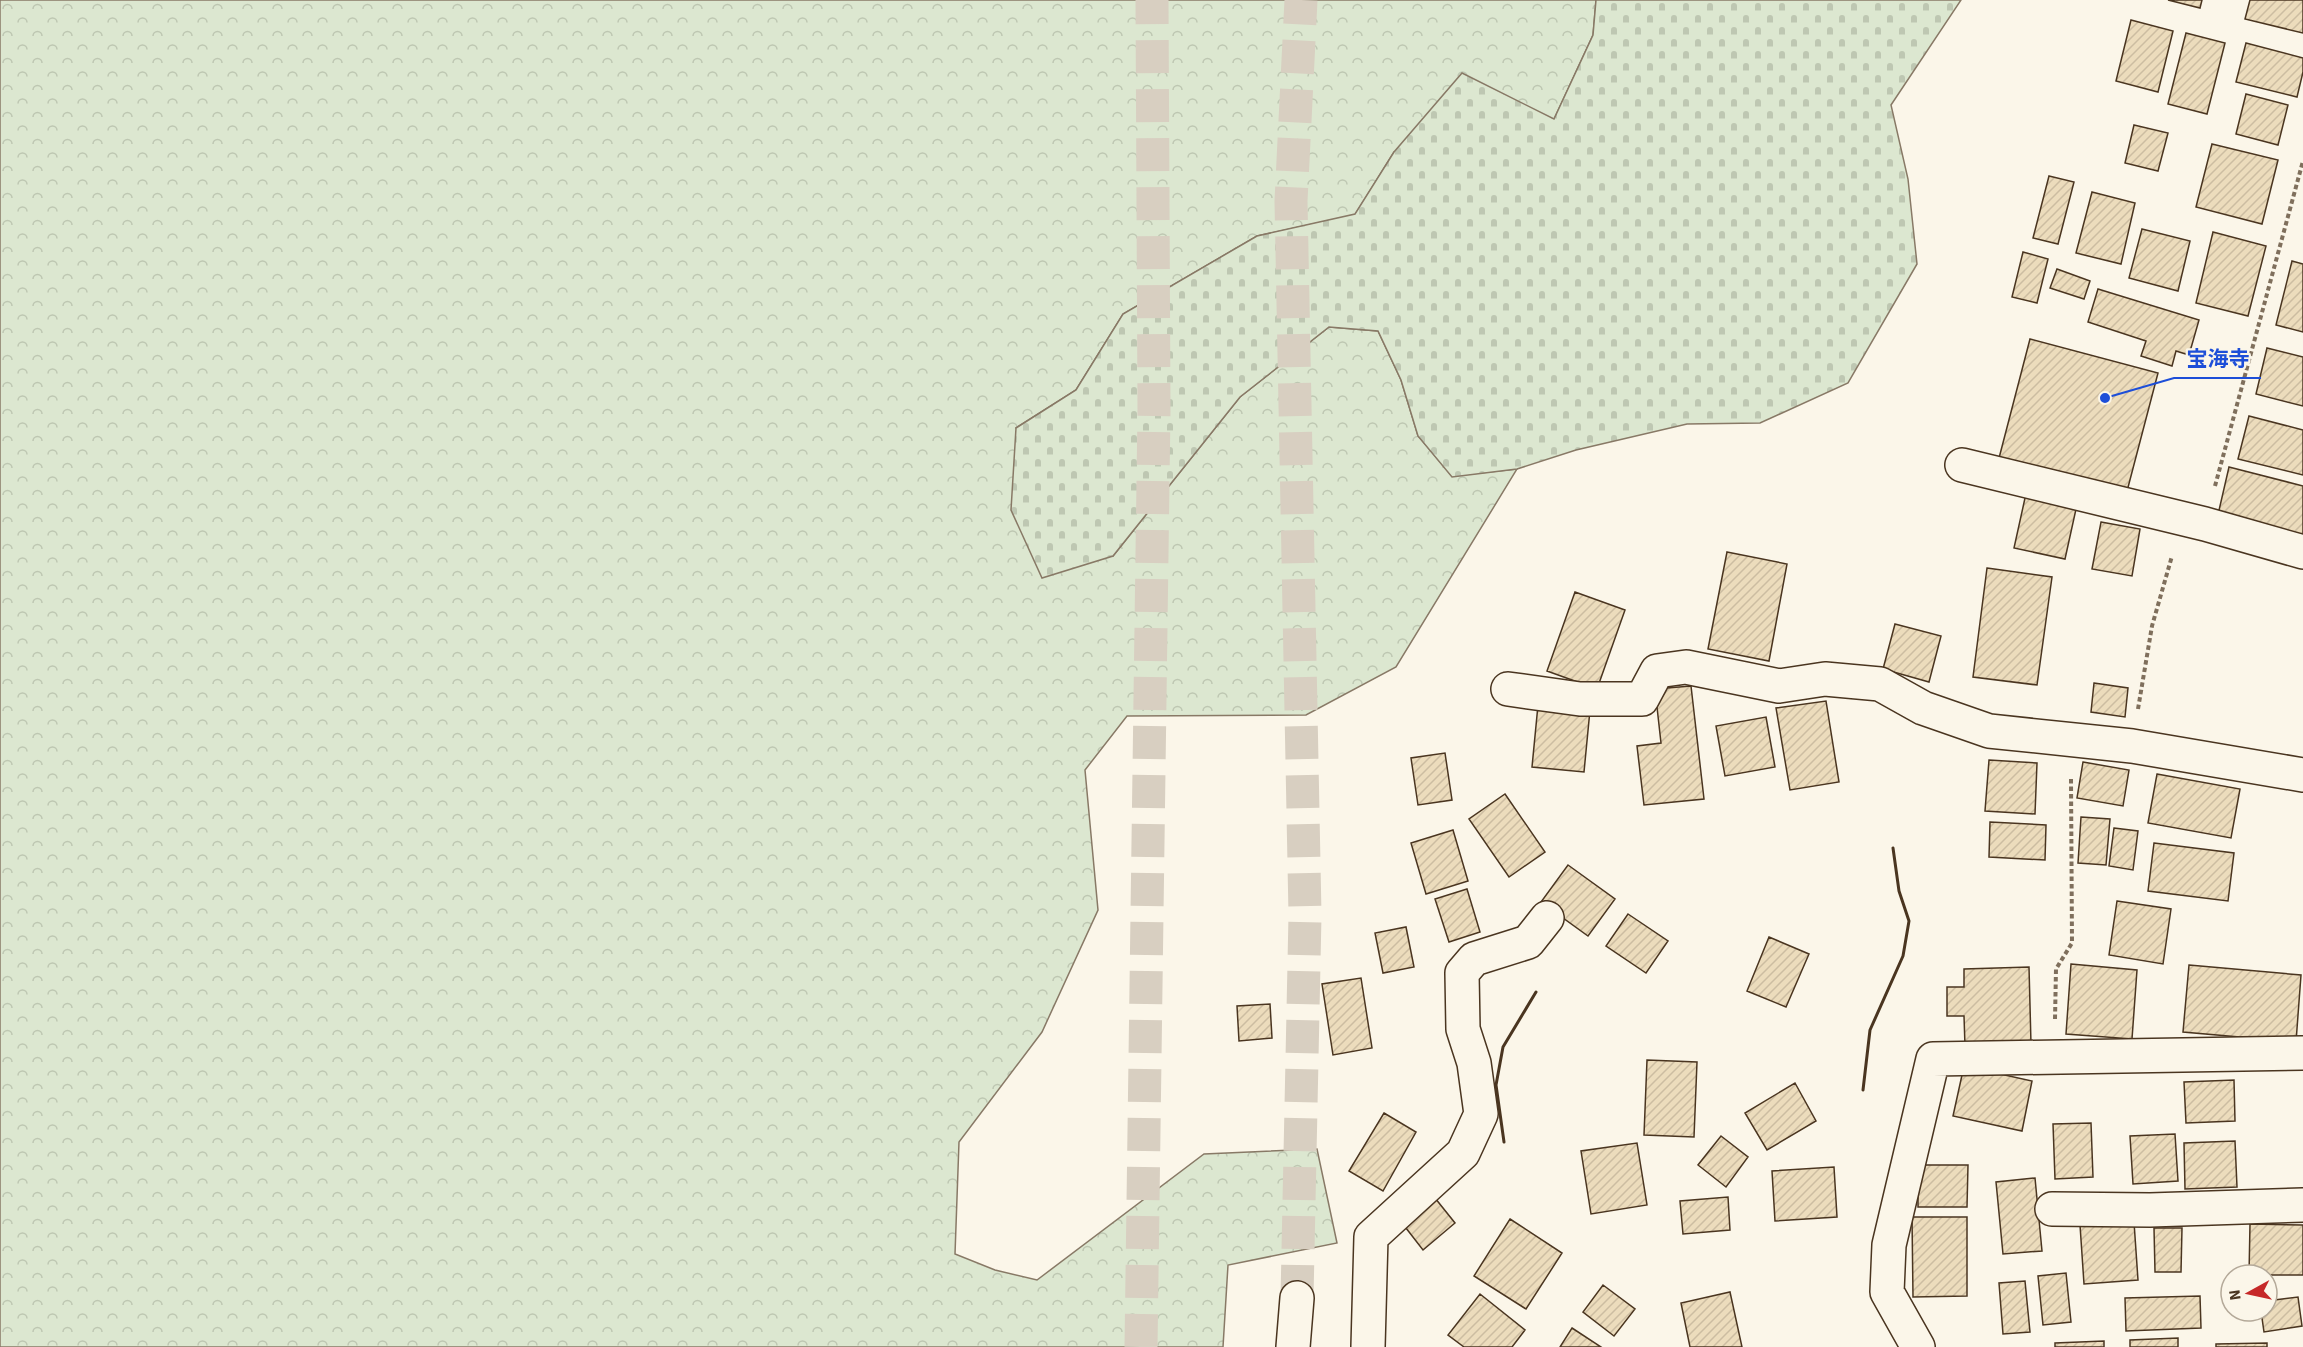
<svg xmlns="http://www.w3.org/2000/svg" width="2303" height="1347" font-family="'Source Sans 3','Noto Sans JP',sans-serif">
<defs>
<pattern id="forest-crowns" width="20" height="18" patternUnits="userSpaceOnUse" patternTransform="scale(1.5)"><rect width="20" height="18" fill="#dce7d0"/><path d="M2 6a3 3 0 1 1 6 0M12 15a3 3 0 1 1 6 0" fill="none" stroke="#bec7b2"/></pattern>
<pattern id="cemetery-stones" width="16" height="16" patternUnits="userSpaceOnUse" patternTransform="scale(1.5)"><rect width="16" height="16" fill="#dce7d0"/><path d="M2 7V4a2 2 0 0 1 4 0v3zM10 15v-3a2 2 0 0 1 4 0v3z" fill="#bec7b2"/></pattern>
<pattern id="building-hatch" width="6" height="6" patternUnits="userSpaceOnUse" patternTransform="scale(1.5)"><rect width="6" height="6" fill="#ecdcbc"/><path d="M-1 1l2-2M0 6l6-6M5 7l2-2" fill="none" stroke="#ccbda1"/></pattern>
</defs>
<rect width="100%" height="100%" fill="#fbf6e9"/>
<path fill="url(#forest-crowns)" stroke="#887966" stroke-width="1.5" d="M0,0H1596L1593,35L1554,119L1394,152L1355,215L1257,236L1123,314L1076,390L1016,428L1113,556L1240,397L1329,327L1378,331L1401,380L1418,436L1452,476L1517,469L1396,667L1306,715L1127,716L1085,770L1098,910L1042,1032L959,1142L955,1254L995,1270L1037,1280L1204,1154L1317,1149L1337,1243L1228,1265L1223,1347H0Z"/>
<path fill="url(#cemetery-stones)" stroke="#887966" stroke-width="1.5" d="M1596,0H1961L1891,105L1908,179L1917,264L1848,383L1760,423L1687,424L1576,450L1517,469L1452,477L1418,436L1401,380L1378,331L1329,327L1240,397L1113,556L1042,578L1011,510L1016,428L1076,390L1123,314L1257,236L1355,214L1394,152L1462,73L1554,119L1593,35Z"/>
<path fill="url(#building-hatch)" stroke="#4a3520" stroke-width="1.5" d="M2168,0H2202L2200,8Z
M2250,0H2303V33L2245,19Z
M2131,20L2173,31L2158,92L2116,81Z
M2186,33L2225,43L2207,114L2168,104Z
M2246,43L2303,58V72L2297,97L2236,82Z
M2246,94L2288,105L2278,145L2236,134Z
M2134,125L2168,133L2158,171L2125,163Z
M2212,144L2278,160L2262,224L2196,207Z
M2049,176L2074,182L2058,244L2033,238Z
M2092,192L2135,203L2121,264L2076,253Z
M2142,229L2190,241L2178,291L2129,278Z
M2213,232L2266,246L2248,316L2196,303Z
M2023,252L2048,259L2037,303L2012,297Z
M2292,261L2303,264V332L2276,325Z
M2057,269L2090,281L2084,299L2050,288Z
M2098,289L2199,320L2189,355L2176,351L2172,366L2141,356L2146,341L2088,322Z
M2030,339L2158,373L2126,495L1998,462Z
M2267,348L2303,357V406L2256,394Z
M2249,416L2303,430V475L2238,459Z
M2229,467L2303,486V541L2217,519Z
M2027,489L2078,500L2065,559L2014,548Z
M2101,522L2140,529L2132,576L2092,569Z
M1727,552L1787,564L1769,661L1708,649Z
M1987,568L2052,577L2037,685L1973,677Z
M1575,592L1625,610L1597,689L1547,671Z
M1895,624L1941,636L1929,682L1883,669Z
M2094,683L2128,688L2125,717L2091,712Z
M1691,686L1704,799L1644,805L1637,746L1661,743L1655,689Z
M1826,701L1839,782L1790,790L1776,708Z
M1538,705L1590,710L1584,772L1532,767Z
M1766,717L1775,767L1725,776L1716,726Z
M1445,753L1452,800L1418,805L1411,758Z
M1989,760L2037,763L2035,814L1985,811Z
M2083,762L2129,770L2123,806L2077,798Z
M2157,774L2240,789L2231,838L2148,823Z
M1505,794L1545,852L1509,877L1469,819Z
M2081,817L2110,819L2106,865L2078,863Z
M1990,822L2046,825L2045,860L1989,857Z
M2114,828L2138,831L2133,870L2109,866Z
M1453,830L1468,881L1426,894L1411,843Z
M2154,843L2234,853L2228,901L2148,891Z
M1568,865L1615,899L1588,936L1541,902Z
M1467,889L1480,932L1449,942L1435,899Z
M2117,901L2171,909L2163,964L2109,955Z
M1628,914L1668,941L1646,973L1606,946Z
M1406,927L1414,967L1383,973L1375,933Z
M1769,937L1809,954L1786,1007L1747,991Z
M2071,964L2137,970L2132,1039L2066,1034Z
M2189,965L2301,975L2296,1042L2183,1032Z
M2029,967L2031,1044L1965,1046L1964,1016H1947V987H1964V969Z
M1361,978L1372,1048L1333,1055L1322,984Z
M1270,1004L1272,1038L1239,1041L1237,1006Z
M1647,1060L1697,1062L1694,1137L1644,1135Z
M1964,1066L2032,1081L2022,1131L1953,1116Z
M2234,1080L2235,1121L2186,1123L2184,1082Z
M1795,1083L1816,1121L1767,1150L1745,1113Z
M1384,1113L1416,1132L1383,1191L1349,1171Z
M2091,1123L2093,1177L2055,1179L2053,1124Z
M2175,1134L2178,1181L2133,1184L2130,1136Z
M1721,1136L1748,1157L1726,1187L1698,1165Z
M2235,1141L2237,1187L2185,1189L2184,1143Z
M1637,1143L1647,1205L1591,1214L1581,1151Z
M1918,1165H1968L1967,1207H1918Z
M1834,1167L1837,1217L1775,1221L1772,1171Z
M2035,1178L2042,1251L2003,1254L1996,1182Z
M1431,1193L1455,1223L1423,1250L1399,1219Z
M1728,1197L1730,1230L1683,1234L1680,1201Z
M1912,1217H1967V1296L1913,1297Z
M1510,1219L1562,1253L1526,1309L1474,1276Z
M2134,1222L2138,1280L2084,1284L2080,1225Z
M2250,1224L2303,1225V1275H2249Z
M2154,1228H2182L2181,1272H2155Z
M2066,1273L2071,1322L2043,1325L2038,1276Z
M2025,1281L2030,1332L2003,1334L1999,1283Z
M1603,1285L1635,1309L1614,1336L1583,1312Z
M1730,1292L1742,1347H1690L1681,1303Z
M1480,1294L1525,1330L1512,1347H1464L1448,1335Z
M2200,1296L2201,1328L2126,1331L2125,1298Z
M2298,1297L2302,1326L2264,1332L2261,1311H2267V1301Z
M1572,1328L1601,1347H1560Z
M2178,1338V1347H2130V1340Z
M2104,1341V1347H2055V1343Z
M2267,1343V1347H2216V1344Z"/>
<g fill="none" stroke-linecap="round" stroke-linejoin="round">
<path stroke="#d8cfc1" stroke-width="33" stroke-dasharray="33 16" stroke-linecap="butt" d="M1297,1298L1305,915L1291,201L1301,0
M1141,1347L1154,410L1152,0"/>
<g stroke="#4a3520" stroke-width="36">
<path id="minor" d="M1962,465L2205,524L2303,552
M1508,689L1580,699H1642L1657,671L1686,667L1779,686L1825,679L1880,684L1923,708L1989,731L2132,746L2303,775
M2052,1209L2150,1210L2303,1205
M1368,1347L1371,1237L1463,1153L1481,1114L1474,1063L1463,1029L1462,973L1474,959L1528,942L1547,918
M1918,1347L1887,1292L1889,1245L1933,1059L2303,1053"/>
</g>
<g stroke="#4a3520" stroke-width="36">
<path id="highway" d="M1293,1347L1297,1298"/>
</g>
<path stroke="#7f6f5c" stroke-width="4" stroke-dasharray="4.5 3" stroke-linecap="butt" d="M2215,486L2303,161
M2138,709L2152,626L2172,556
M2055,1019L2056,969L2072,943L2071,779"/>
<use href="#minor" stroke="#fbf6e9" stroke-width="33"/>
<use href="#highway" stroke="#fbf6e9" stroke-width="33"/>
<path stroke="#4a3520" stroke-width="3" d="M1863,1090L1870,1030L1903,956L1909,921L1899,891L1893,848
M1504,1142L1496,1085L1503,1047L1536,992"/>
</g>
<path fill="none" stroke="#1d4ed8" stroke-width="2" d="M2105 398L2174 378H2261"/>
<circle fill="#1d4ed8" stroke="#fbf6e9" stroke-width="2" cx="2105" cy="398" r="6"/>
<g font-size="21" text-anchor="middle" font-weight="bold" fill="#1d4ed8" stroke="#fbf6e9" stroke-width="4.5" stroke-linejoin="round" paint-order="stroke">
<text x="2218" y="366">宝海寺</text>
</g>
<g transform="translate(2249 1293) rotate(262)"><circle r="28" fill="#fbf6e9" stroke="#b4a999" stroke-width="1.5"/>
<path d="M0-4.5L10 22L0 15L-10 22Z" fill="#c62828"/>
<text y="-9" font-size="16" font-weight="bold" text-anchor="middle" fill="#4a3520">N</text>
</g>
</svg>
